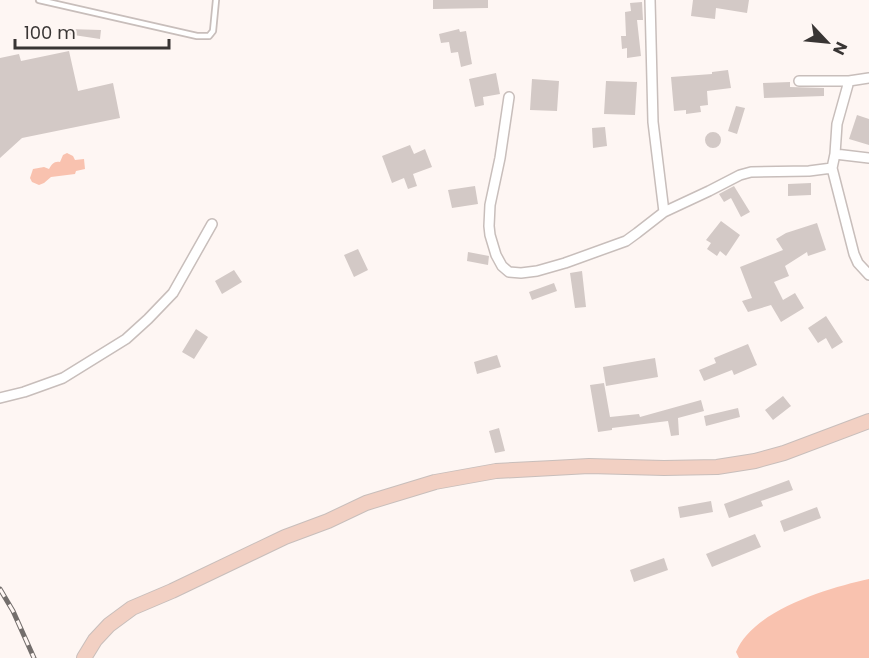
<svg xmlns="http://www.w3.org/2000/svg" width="869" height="658" font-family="Poppins,sans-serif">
<rect width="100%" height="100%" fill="#fef6f3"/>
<path fill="#f9c2af" d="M67,153L73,156L75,160L84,159L85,169L76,171L75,174L51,177L44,183L39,185L32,182L30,178L33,169L44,167L49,169C52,164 54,161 60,162L63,155Z
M869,579V658H739L736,652C753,610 828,588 869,579Z"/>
<path fill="#d3c9c6" d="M433,0H488V8L433,9Z
M693,0H749L747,13L716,8L715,19L691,16Z
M642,2L643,20H637L641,56L627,58V48L622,49L621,36H626L625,12L631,11L630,3Z
M68,29L101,30L100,39L67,34Z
M459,29L460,32L466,31L472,64L461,67L458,52L451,53L449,42L441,43L439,34Z
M69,51L78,91L113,83L120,118L22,138L0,158V58L19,54L21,61Z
M728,70L731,88L707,91L708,105L700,106L701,112L686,114V110L674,111L671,77L712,74V72Z
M496,73L500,94L483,97L484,105L475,107L469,79Z
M532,79L559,81L557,111L530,110Z
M606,81L637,82L635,115L604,114Z
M790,82V87L824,88V96L764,98L763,83Z
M736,106L745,108L737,134L728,131Z
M857,115L869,119V145L849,139Z
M605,127L607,146L593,148L592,128Z
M705 140a8 8 0 1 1 16 0a8 8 0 1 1-16 0Z
M410,145L414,154L425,149L432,167L413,174L417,186L408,189L404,178L392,183L382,156Z
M811,183V195L788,196V184Z
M475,186L478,204L452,208L448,190Z
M734,186L750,212L741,217L731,198L724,202L719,194Z
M721,221L740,235L726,256L720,251L717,256L707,249L711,243L706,240Z
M817,223L826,250L808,256L807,252L785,266L789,276L774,282L783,300L795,293L804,308L781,322L771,305L748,312L742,301L752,298L740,267L783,250L776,239L786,233Z
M358,249L368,270L354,277L344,255Z
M468,252L489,256L488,265L467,261Z
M234,270L242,282L222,294L215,281Z
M582,271L586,307L575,308L570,273Z
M554,283L557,291L532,300L529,292Z
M826,316L843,342L832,349L826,338L818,343L808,328Z
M196,329L208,337L194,359L182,352Z
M748,344L757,365L734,375L732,370L704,381L699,370L716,363L714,358Z
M497,355L501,367L477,374L474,362Z
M655,358L658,377L606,386L603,367Z
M604,383L610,417L639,414L640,417L701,400L704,411L678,418L679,435L671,436L668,421L612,428V430L598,432L590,385Z
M783,396L791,406L773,420L765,410Z
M738,408L740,417L706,426L704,416Z
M499,428L505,451L495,453L489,431Z
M789,480L793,490L761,501L763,506L729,518L724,504Z
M711,501L713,512L680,518L678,507Z
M817,507L821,518L784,532L780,521Z
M755,534L761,547L712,567L706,554Z
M664,558L668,570L634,582L630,570Z"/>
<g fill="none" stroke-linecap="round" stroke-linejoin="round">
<g stroke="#c8bebb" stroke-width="8">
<path id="service" d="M39,0L197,36H209L213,31L216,0"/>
</g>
<g stroke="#c8bebb" stroke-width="12">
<path id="minor" d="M650,0L653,122L664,212
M799,81H849L869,78
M849,81L837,124L835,154L832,168L854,254L858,263L869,275
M509,97L500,158L490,205L489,226L490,235L496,255L502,266L509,272L521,273L537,271L565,263L626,241L637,233L664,212L709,191L740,175L751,172L809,171L832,168
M835,154L869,158
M0,398L24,392L63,378L126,339L148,319L173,293L212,224"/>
</g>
<g stroke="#c8bebb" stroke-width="16">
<path id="secondary" d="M84,658L95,640L109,625L132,608L172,591L285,537L328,521L366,503L435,482L496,471L553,468L589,466L664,468L717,467L755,461L784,453L869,421"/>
</g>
<use href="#service" stroke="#fff" stroke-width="4.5"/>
<use href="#minor" stroke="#fff" stroke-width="9"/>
<use href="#secondary" stroke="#f2d0c3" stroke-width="14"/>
<g stroke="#736e6c" stroke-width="5">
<path id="rail" d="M0,589L13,611L34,658"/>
</g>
<use href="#rail" stroke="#fef6f3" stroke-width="3" stroke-dasharray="9" stroke-linecap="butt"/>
</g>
<g transform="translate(827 42) rotate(116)" stroke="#fef6f3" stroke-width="4.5" paint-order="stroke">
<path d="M0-4.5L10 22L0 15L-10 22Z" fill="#393534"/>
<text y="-9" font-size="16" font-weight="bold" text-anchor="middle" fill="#393534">N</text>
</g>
<path d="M15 39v9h154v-9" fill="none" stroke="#393534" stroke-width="3"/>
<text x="24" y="39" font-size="18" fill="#393534" stroke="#fef6f3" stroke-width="4.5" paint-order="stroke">100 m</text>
</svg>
